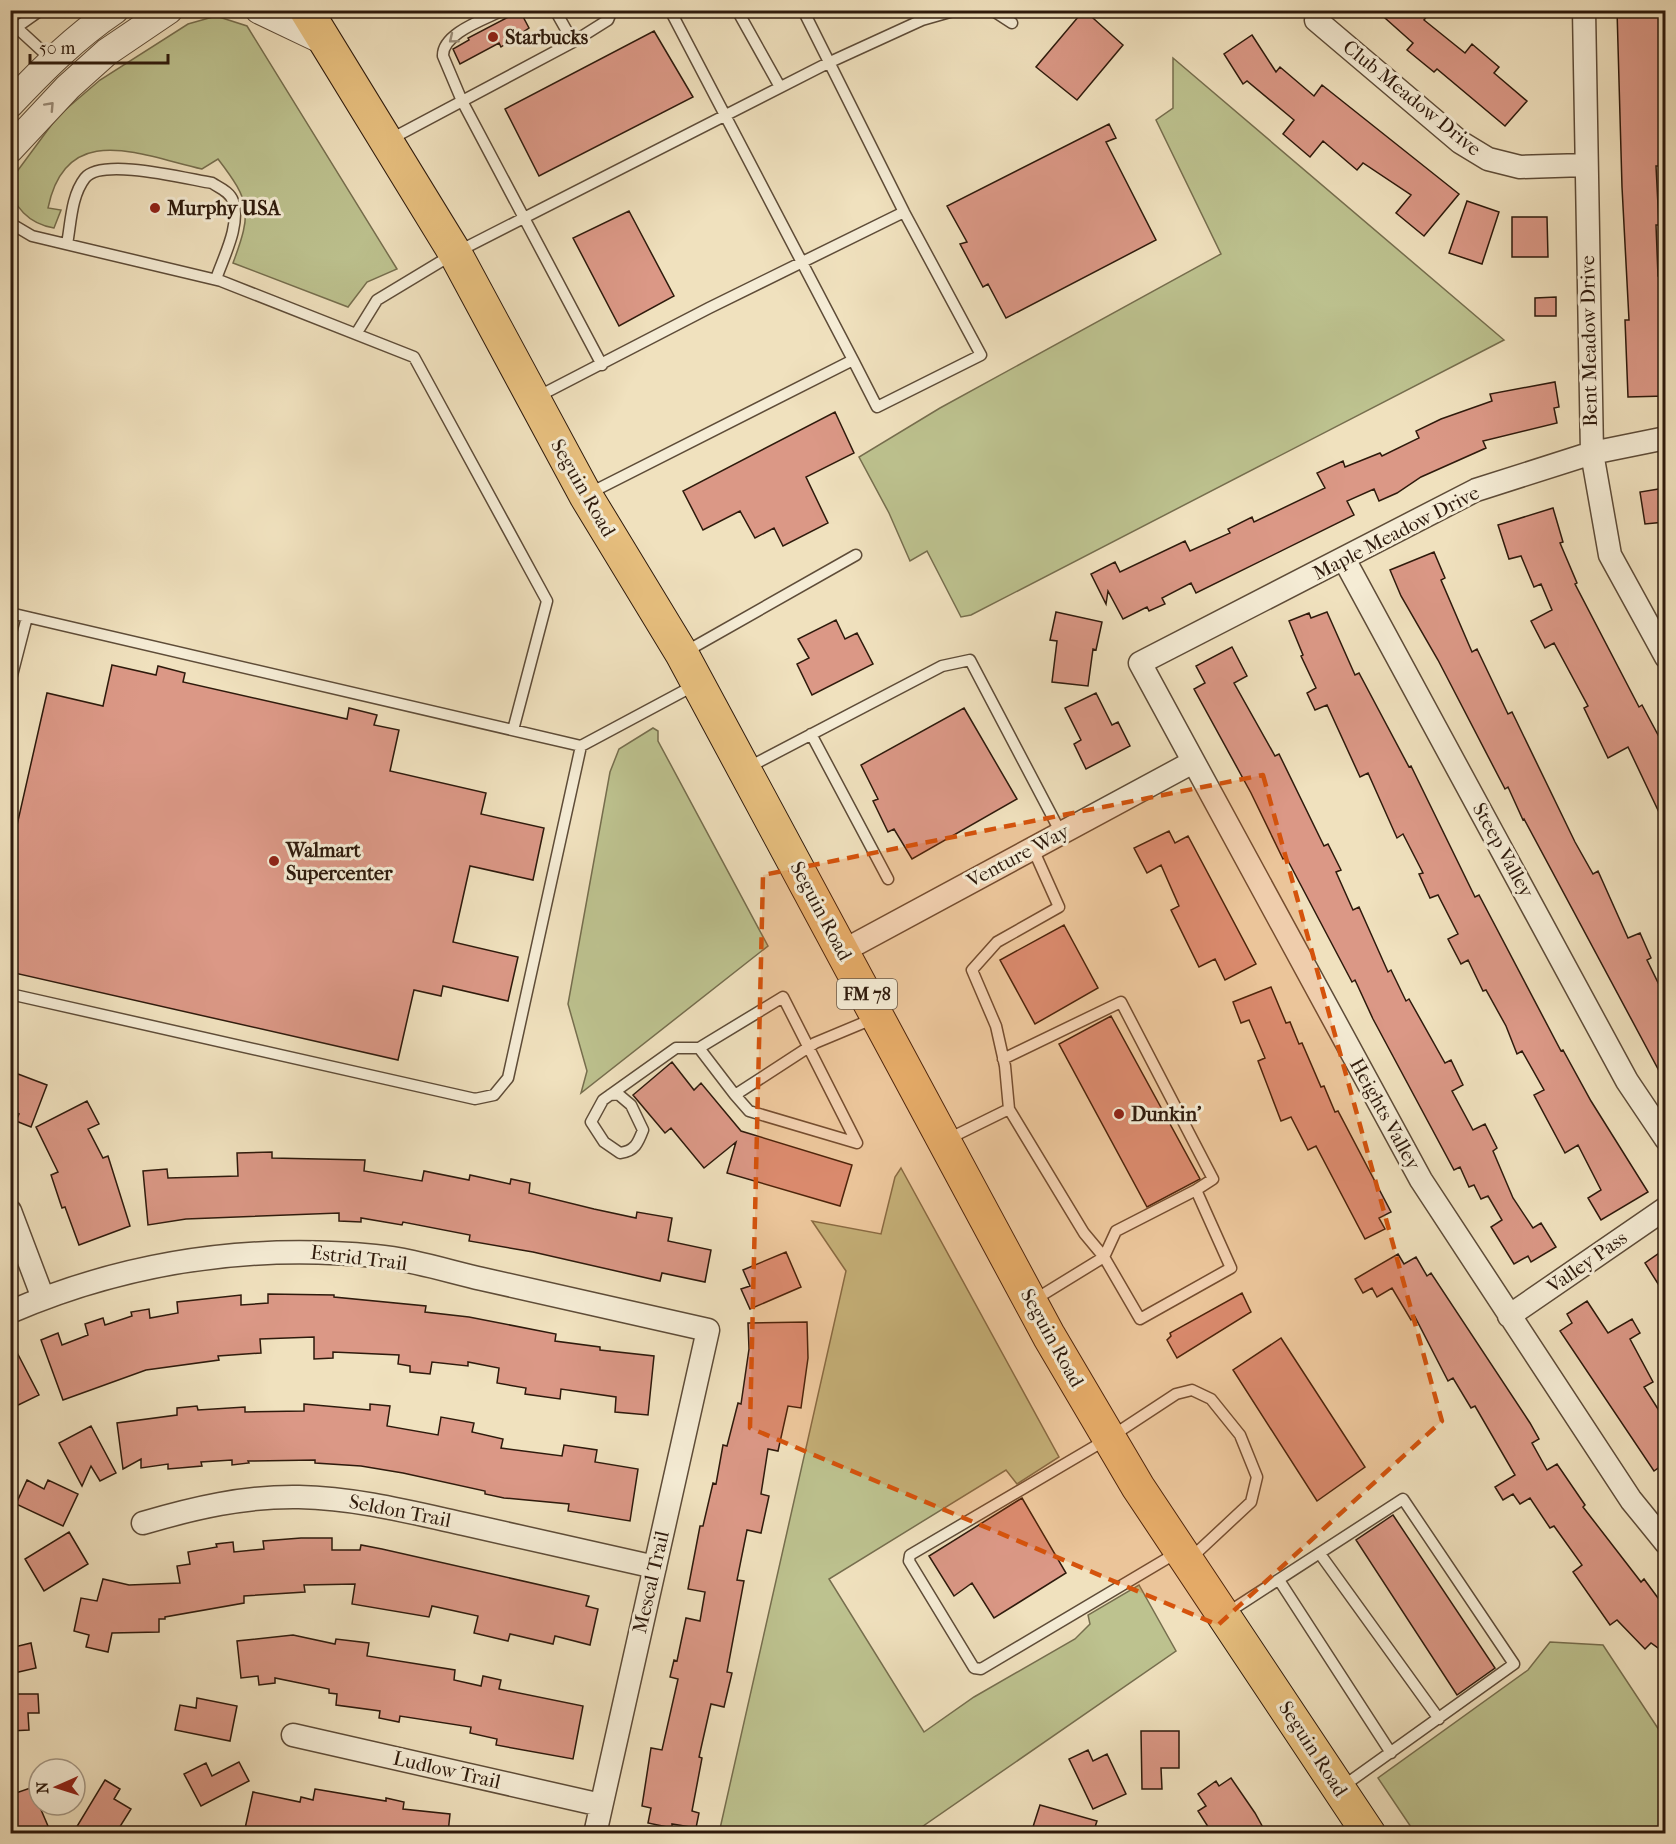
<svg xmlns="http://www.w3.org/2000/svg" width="1676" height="1844" font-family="'IM FELL French Canon',serif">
<rect width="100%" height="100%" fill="#f0e1be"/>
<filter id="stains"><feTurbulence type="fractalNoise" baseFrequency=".00333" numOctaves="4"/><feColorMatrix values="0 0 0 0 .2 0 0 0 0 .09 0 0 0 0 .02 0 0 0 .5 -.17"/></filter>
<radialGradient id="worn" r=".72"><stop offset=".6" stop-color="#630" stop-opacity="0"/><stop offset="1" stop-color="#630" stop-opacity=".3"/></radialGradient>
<path fill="#bdc28f" stroke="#766e4e" stroke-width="1.5" d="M216,16L247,26L397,269L367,282L348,307L233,263C252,212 251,202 218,159L202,169C140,155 66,120 48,208L61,210L54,228C30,224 11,207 10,181L58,116L100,80L188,24Z
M1173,58L1504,340L971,615L961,617L927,551L910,561L889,513L859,457L940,408L1221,254L1156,120L1173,108Z
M653,728L658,731V741L768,946L581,1093L587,1071L568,1004L610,772L619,749Z
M901,1168L1059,1457L1017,1484L1006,1470L829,1579L924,1732L974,1697L1075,1639L1090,1624L1088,1615L1139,1585L1176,1651L913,1833H719L846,1271L812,1221L881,1234L895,1177Z
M1550,1642L1603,1645L1665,1739V1833H1415L1378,1778L1528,1670Z"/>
<path fill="#db9886" stroke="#2e1a0c" stroke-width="1.5" d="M1084,10L1123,45L1077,100L1036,67Z
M1376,10H1432L1424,20L1465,53L1472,44L1499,67L1494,73L1527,101L1505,126L1437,69L1434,72L1407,50L1413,43Z
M1617,10H1665V166H1656L1659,225H1656L1658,276H1661L1663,320L1665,319V396L1628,397L1625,320H1629L1622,187Z
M520,11L529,28L501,47L499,43L460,64L453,49L469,40L468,38Z
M654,31L693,97L539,176L505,109Z
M1252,35L1276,72L1280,67L1314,96L1322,85L1459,194L1424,236L1396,213L1411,195L1363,163L1357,170L1323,141L1310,157L1283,134L1294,120L1247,81L1243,84L1224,54Z
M1109,124L1116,138L1106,142L1156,240L1006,318L988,284L983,287L960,244L967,242L947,206Z
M1467,201L1499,212L1482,264L1449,253Z
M629,211L674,296L619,326L573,238Z
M1512,217H1547L1548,257H1512Z
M1556,297V316H1535V298Z
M1555,382L1559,407L1554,408L1557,423L1483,441L1486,448L1421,477L1397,493L1379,501L1374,489L1347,501L1354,515L1196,593L1191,583L1162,598L1165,604L1149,611L1147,607L1123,619L1108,591L1106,604L1091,574L1115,562L1120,572L1185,541L1190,551L1230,533L1228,529L1252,517L1254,522L1325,488L1317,473L1343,461L1345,467L1380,453L1382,456L1419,438L1416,431L1441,419L1492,401L1490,394Z
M835,412L854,453L806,477L828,523L783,546L774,528L755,538L740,511L703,530L683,491Z
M1665,488V522L1645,524L1640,492Z
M1553,508L1563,542L1560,543L1577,583L1575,584L1639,707L1642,705L1665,748V825L1628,747L1608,758L1584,708L1588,706L1554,643L1545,648L1531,621L1552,610L1541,584L1534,587L1521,556L1509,559L1498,525Z
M1434,552L1445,578L1441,580L1472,652L1477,649L1508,714L1512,712L1575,842L1593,874L1598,871L1628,938L1640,933L1651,958L1647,960L1665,997V1082L1524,819L1523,820L1508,787L1505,789L1438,660L1401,596L1390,570Z
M1056,612L1102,622L1096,650L1093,649L1088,686L1052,682L1057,641L1050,640Z
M1327,612L1355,675L1359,673L1409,767L1411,766L1475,897L1479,895L1561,1051L1563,1050L1591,1101L1648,1192L1601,1220L1588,1198L1601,1190L1578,1145L1565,1153L1534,1095L1544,1090L1522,1051L1517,1054L1506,1026L1486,990L1483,991L1468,960L1461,964L1448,939L1458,934L1438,895L1430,898L1419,874L1423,873L1403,834L1397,838L1368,773L1360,777L1327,705L1315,710L1307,693L1316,688L1301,656L1303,655L1289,621L1309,613L1311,618Z
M836,620L845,639L857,633L873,664L812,695L797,664L809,658L798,639Z
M1232,647L1247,676L1234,683L1275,756L1279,754L1324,846L1328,844L1341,870L1336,872L1353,910L1359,907L1388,972L1391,970L1406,1001L1409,999L1445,1063L1451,1060L1463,1085L1452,1091L1473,1130L1485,1124L1497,1148L1493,1151L1513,1198L1533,1228L1541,1223L1556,1247L1531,1262L1528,1256L1514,1264L1491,1227L1502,1220L1488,1196L1481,1199L1474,1185L1469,1187L1460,1167L1454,1170L1373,1019L1355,980L1352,982L1286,857L1283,859L1251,793L1194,689L1205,683L1196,666Z
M112,665L156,675L158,666L185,673L183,682L347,719L349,708L377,715L374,725L399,730L390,771L486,793L481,814L544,828L533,880L470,866L453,942L518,957L508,1001L443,986L441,996L414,990L398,1060L10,972V856L47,693L103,706Z
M1096,693L1112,725L1118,722L1130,746L1086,769L1074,744L1081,740L1065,708Z
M964,708L1017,799L912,859L894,829L888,832L873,801L878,799L861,765Z
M1169,831L1175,843L1188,836L1256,964L1225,980L1215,959L1199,967L1171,910L1179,906L1161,865L1147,873L1134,848Z
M1064,925L1098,988L1035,1024L1000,960Z
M1271,987L1286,1023L1290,1022L1299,1044L1302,1043L1321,1087L1324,1086L1335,1112L1338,1111L1391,1212L1379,1218L1385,1229L1365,1239L1316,1146L1308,1150L1291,1117L1281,1121L1258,1061L1265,1058L1249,1020L1241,1023L1233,1002Z
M1111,1016L1200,1179L1147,1207L1059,1044Z
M672,1062L694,1090L701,1083L741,1131L852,1165L840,1206L727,1173L736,1142L704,1168L671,1128L665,1133L633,1095Z
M18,1074L47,1085L31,1127L16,1121L19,1114L10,1110V1092Z
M87,1101L99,1124L88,1129L103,1158L108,1156L130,1226L79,1245L65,1207L62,1208L51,1175L58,1172L36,1127Z
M272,1152V1158L365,1160L364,1171L422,1181L424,1171L469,1180L470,1175L510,1184L511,1179L530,1183L529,1193L594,1209L636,1218L637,1212L672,1218L668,1241L711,1250L705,1282L662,1273L660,1281L533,1252L469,1241L470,1235L403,1222L402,1225L361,1218V1222L339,1221V1213L186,1219L148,1225L143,1171L167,1169L168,1178L238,1176L237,1153Z
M1665,1249V1295L1645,1263Z
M786,1252L801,1287L750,1309L741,1289L750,1286L743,1270Z
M1398,1254L1404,1264L1416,1257L1427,1276L1431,1273L1530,1423L1539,1439L1532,1443L1547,1470L1557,1464L1585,1505L1583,1507L1641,1582L1644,1579L1658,1598L1665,1590V1653L1651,1643L1645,1649L1617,1620L1610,1625L1573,1572L1582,1565L1554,1526L1550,1528L1530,1498L1520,1504L1513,1494L1503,1500L1495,1487L1515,1475L1475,1406L1471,1408L1453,1378L1448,1381L1415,1317L1411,1320L1392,1288L1377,1297L1372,1288L1363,1293L1355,1279Z
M1242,1293L1251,1312L1177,1358L1167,1340L1171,1336L1170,1333Z
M268,1294L334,1295V1297L426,1306L425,1312L469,1317L556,1334L555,1341L600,1347V1350L654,1356L648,1415L615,1412L616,1397L561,1389L560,1399L525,1394L526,1388L497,1383L499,1368L468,1362V1366L432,1362L430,1374L410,1372V1366L398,1364L399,1355L333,1352V1358L314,1359V1337L260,1339L261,1353L218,1356L219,1360L146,1370L63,1400L41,1340L58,1333L62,1345L88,1335L85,1324L103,1318L105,1325L132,1316L131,1312L149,1309L150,1318L178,1313L177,1302L241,1295V1305L268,1303Z
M1587,1301L1608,1333L1632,1319L1640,1333L1630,1339L1653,1382L1644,1387L1665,1420V1463L1654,1471L1560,1331L1572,1323L1567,1314Z
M807,1322L808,1358L801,1408L788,1406L778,1451L768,1449L761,1494L769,1496L761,1533L747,1530L737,1580L744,1581L727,1672L732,1673L724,1707L711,1704L699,1757L702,1758L692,1811L699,1813L696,1828L672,1824V1828L648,1823L651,1808L642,1806L651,1748L662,1750L678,1679L670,1677L674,1660L677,1661L686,1618L700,1621L705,1592L688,1589L700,1526H703L713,1483L716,1484L723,1445L727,1446L738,1403L741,1404L749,1349L748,1323Z
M1281,1338L1365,1467L1317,1501L1233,1370Z
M10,1339L39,1395L10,1409Z
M304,1404L370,1410V1404L390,1406L387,1426L438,1435L441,1417L474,1423L472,1432L503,1439L501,1448L562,1456L564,1445L597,1450L595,1462L638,1469L630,1521L568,1511L569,1504L504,1498L485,1494V1491L403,1473L361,1466L315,1463V1460L248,1461L249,1463L232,1465V1460L201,1462L202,1466L168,1469V1464L141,1468V1459L123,1469L117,1423L177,1415V1408L197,1406L198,1410L245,1407V1412L304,1411Z
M91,1426L116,1473L100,1481L91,1466L82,1486L59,1443Z
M27,1480L44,1489L48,1480L78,1494L63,1526L16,1504Z
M1022,1498L1066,1573L994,1618L972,1583L954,1596L929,1556Z
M1393,1515L1495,1668L1457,1695L1356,1540Z
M69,1532L88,1564L44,1591L25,1559Z
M301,1538H332V1550H360L361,1545L382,1549L589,1596L586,1606L598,1609L590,1645L555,1636L553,1644L510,1634L508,1641L474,1633L478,1616L432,1606L429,1617L352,1604L355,1584L304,1585L305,1592L244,1596V1603L165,1617V1619H159V1632L112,1633L108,1652L86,1647L89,1635L74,1631L81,1598L97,1601L103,1579L129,1585L180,1583L177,1566L190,1564L188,1552L217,1547L216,1544L233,1542L234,1552L264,1549L263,1541Z
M293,1635L335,1644L336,1639L369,1643L367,1656L455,1670L454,1680L481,1686L483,1676L501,1680L499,1689L583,1706L573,1759L496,1745L497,1739L470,1733L471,1727L400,1716L399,1722L379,1718L380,1711L336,1705L337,1694L329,1693V1689L275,1678V1683L259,1685L258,1676L241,1678L237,1641Z
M31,1643L36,1668L10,1674V1648Z
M10,1694H38L39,1713H28L29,1730L10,1731Z
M197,1698L237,1706L230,1741L175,1730L180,1705L196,1708Z
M1141,1731H1179V1768H1161L1162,1789H1142Z
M1088,1750L1093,1761L1107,1754L1126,1794L1093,1809L1069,1759Z
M239,1762L249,1781L201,1806L184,1774L206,1763L212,1776Z
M1231,1778L1255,1813L1266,1833H1212L1198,1811L1206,1806L1198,1794L1216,1781L1219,1786Z
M105,1780L120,1789L114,1799L131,1809L116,1833H73Z
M39,1785V1805L51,1833H14L10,1824V1795Z
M315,1789L386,1801V1798L404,1802L403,1809L450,1814L448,1833H244L253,1792L300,1802L301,1797L313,1800Z
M1040,1805L1097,1821L1093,1833H1031Z"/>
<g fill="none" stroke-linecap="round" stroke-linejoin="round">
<g stroke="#5e4c38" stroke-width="13">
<path id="service" d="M424,10H437
M503,10C486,19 442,33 443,56L462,101L602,365
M555,10L573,42
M670,10L853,360
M737,10L780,87
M992,10L1012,23
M16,27L52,60
M10,32L41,10
M389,140L573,42L608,20L612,10
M10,223L32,236L221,281L414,357L547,601L513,730
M67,244C71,223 71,196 85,178C102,157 187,179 212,183C220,188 230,192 233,201C241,225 223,258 216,279
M356,334L377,300L455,253L828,63L922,20L957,10
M537,397L709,308L904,212
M588,494L853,360L877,407L981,355L904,212L803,10
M10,613L581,746L695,685
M685,652L856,555
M10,683L27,617
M811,734L888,879
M747,768L942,666L970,660L1061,833
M10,994L475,1099L494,1095L508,1078L581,746
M699,1048L783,997L857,1143L749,1111L735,1095
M1003,1059L1121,1002L1213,1179L1196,1190
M610,1095L618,1094L631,1105L643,1130C638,1143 635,1151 620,1153L604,1142L591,1122L603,1100L676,1048H699L735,1095L815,1043L875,1018
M1009,1109L1084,1233L1104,1257L1140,1319L1231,1268L1196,1190L1116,1231L1104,1257L1034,1300
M946,1140L1009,1109L1005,1066L996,1026L972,970L997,942L1059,907L1033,849
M1178,1552L981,1669L974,1668L909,1561L910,1555L1109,1438L1176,1394L1192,1390L1211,1399L1240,1435L1257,1477L1251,1502L1191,1558
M1320,1554L1439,1719
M1279,1580L1391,1753
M1227,1613L1403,1499L1514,1664L1342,1787"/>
</g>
<g stroke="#5e4c38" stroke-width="25">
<path id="minor" d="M1584,10L1592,453L1610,555L1666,657
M1316,20L1460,142L1488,159L1520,167L1585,165
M1666,438L1592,453L1476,490L1140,663L1421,1180L1631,1500L1666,1543
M1344,559L1627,1081L1666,1139
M843,951L1193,762
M10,1211L43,1298
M10,1312C126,1262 250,1244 375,1256C410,1259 447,1271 482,1279C557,1296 633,1313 708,1330L595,1834
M1509,1316L1666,1208
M143,1523C194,1508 245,1496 299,1497C355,1498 410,1512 464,1524C528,1538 591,1553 655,1567
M293,1735L601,1805"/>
</g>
<g stroke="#5e4c38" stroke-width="29">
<path id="tertiary" d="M259,10L324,41
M10,104C43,69 75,37 115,10
M10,149L68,87L107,52L169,10"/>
</g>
<g stroke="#2e1a0c" stroke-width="35">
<path id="primary" d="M306,10L455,253L586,496L682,654L1049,1336L1138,1487L1369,1834"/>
</g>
<use href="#service" stroke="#f5ecd5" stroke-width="10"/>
<use href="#minor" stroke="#f5ecd5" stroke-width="22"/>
<use href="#tertiary" stroke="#f5ecd5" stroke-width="27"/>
<use href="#primary" stroke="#e8c07f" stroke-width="33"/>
</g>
<defs><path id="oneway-chevron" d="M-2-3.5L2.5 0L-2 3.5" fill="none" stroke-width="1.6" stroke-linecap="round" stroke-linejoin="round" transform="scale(1.5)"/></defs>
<g stroke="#9b8e7b">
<use href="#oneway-chevron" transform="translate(453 39) rotate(141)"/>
<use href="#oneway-chevron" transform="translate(50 106) rotate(-47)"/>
</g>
<path fill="#d5530c" fill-opacity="0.2" stroke="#d5530c" stroke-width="4.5" stroke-dasharray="12 8" stroke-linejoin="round" d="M1263,775L1442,1421L1218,1625L750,1428L763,875Z"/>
<g fill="#8f2418" stroke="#f5ecd5" stroke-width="2">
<circle cx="493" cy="37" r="6"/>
<circle cx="155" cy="208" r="6"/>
<circle cx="274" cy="861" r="6"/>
<circle cx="1119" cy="1114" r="6"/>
</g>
<g text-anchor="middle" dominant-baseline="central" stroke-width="6" stroke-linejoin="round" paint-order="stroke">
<rect fill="#f5ecd5" stroke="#6a5948" stroke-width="1.5" x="837" y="979" width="60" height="30" rx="4.5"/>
<g font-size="18" font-weight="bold" fill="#2e1a0c">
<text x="867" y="994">FM 78</text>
</g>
<g font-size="20" font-weight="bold" fill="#2e1a0c" stroke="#f5ecd5" text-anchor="start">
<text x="505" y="37">Starbucks</text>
<text x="167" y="208">Murphy USA</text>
<text x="286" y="850">Walmart<tspan x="286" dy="23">Supercenter</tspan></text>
<text x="1131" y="1114">Dunkin'</text>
</g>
<g font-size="20" fill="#2e1a0c" stroke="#f5ecd5">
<text transform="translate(1412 98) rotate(39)">Club Meadow Drive</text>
<text transform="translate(1589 341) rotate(-91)">Bent Meadow Drive</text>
<text transform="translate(583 488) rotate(60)">Seguin Road</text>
<text transform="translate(1396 533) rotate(-27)">Maple Meadow Drive</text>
<text transform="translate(1503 850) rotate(61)">Steep Valley</text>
<text transform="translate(1018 856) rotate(-28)">Venture Way</text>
<text transform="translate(821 911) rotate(62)">Seguin Road</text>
<text transform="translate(1385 1114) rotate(61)">Heights Valley</text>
<text transform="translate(359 1258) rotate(7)">Estrid Trail</text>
<text transform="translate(1587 1262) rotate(-35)">Valley Pass</text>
<text transform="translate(1052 1338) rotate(61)">Seguin Road</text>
<text transform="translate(400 1511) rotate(11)">Seldon Trail</text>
<text transform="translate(651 1582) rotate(-77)">Mescal Trail</text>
<text transform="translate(1313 1749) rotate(57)">Seguin Road</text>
<text transform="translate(447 1770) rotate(13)">Ludlow Trail</text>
</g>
</g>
<rect width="1676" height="1844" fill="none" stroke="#f0e1be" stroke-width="36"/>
<rect x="12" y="12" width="1652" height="1820" fill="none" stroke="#2e1a0c" stroke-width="3"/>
<rect x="18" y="18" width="1640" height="1808" fill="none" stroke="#2e1a0c" stroke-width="1.5"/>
<g transform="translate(57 1787) rotate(267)"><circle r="28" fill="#f5ecd5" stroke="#a59885" stroke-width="1.5"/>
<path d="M0-4.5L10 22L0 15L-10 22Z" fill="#8f2418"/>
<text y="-9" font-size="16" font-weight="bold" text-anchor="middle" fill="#2e1a0c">N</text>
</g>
<path d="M30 54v9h138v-9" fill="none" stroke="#2e1a0c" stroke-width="3"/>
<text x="39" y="54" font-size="18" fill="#2e1a0c" stroke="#f5ecd5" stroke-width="4.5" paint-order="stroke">50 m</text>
<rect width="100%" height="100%" filter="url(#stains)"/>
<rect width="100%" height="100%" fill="url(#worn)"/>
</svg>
